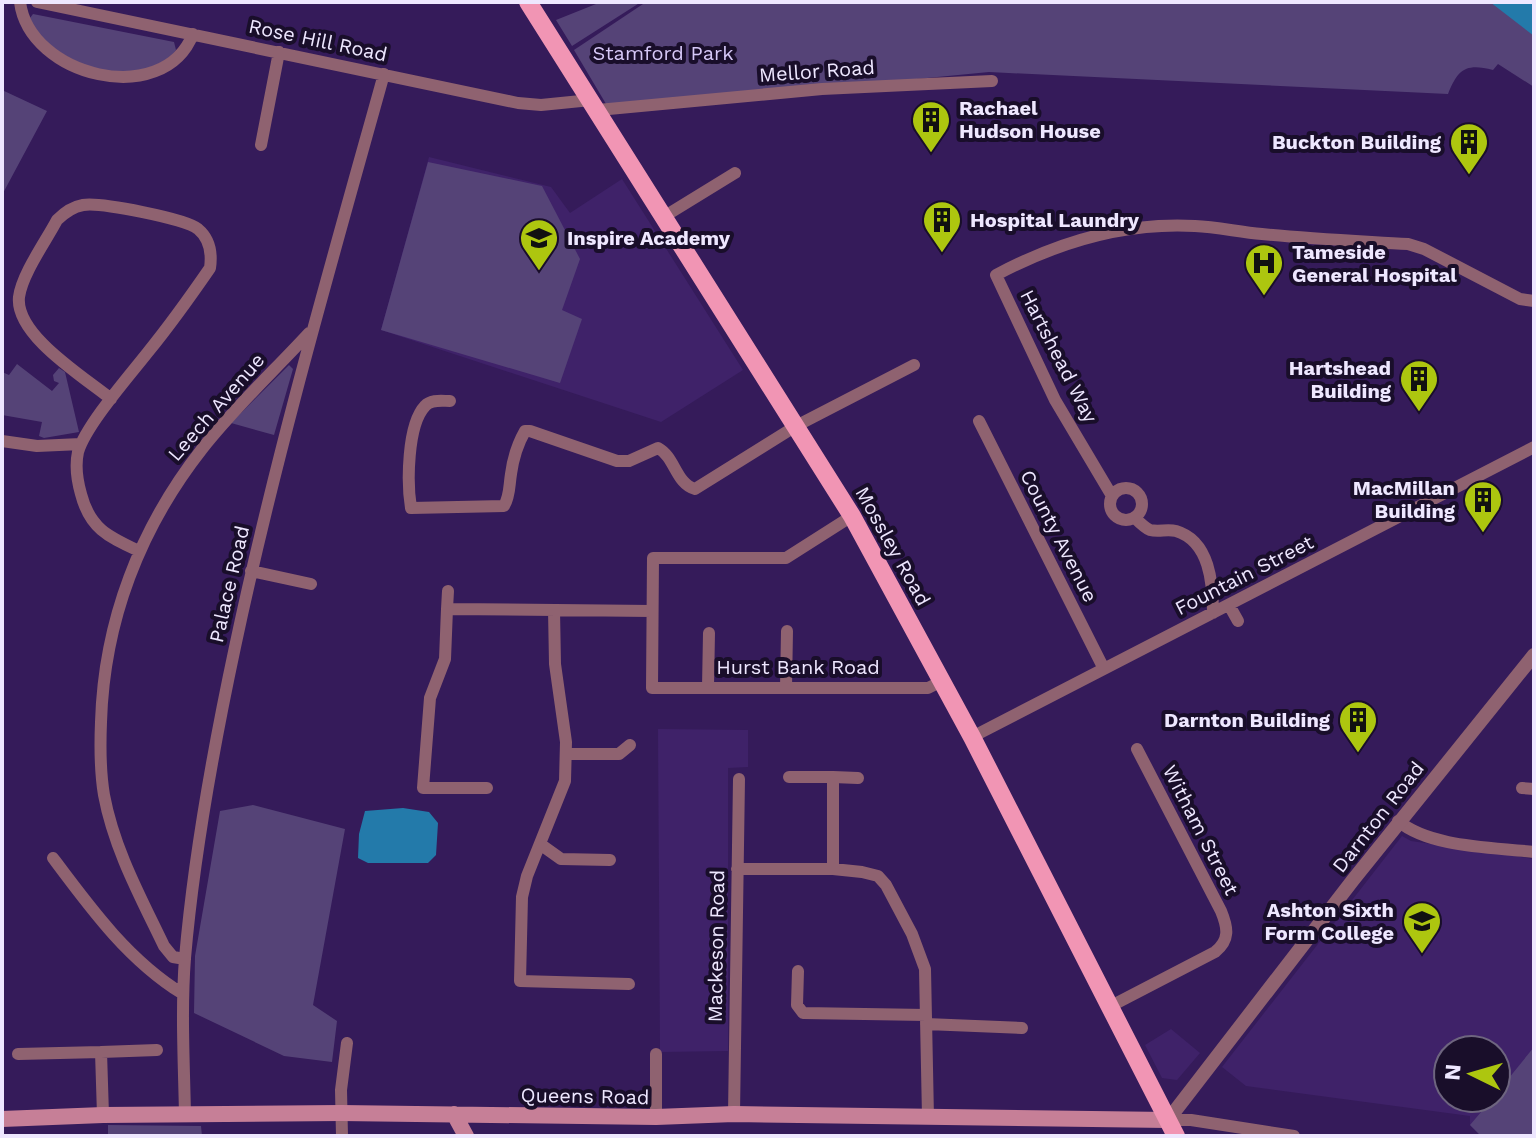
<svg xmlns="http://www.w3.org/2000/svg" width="1536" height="1138" font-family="'Work Sans',sans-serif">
<rect width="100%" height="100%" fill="#351b5a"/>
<path fill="#3f2269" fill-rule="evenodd" d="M429,157L551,187L570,213L622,179L743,370L661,422L381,330Z
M658,729L748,730V767L728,768V1051L660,1052Z
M1402,836L1411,841L1534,859V1136H1481L1470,1125V1116L1246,1086L1222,1067ZM1448,1050H1496V1098H1448Z
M1171,1029L1200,1053L1177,1080L1162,1078L1145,1045Z"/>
<path fill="#554377" d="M601,2H641L572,46L556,20Z
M646,2H1534V87L1498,64L1493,70C1466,63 1458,69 1448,94L989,72L609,109L574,50Z
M33,14L174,42L176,50C165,67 127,76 108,73C83,68 34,43 30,18Z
M2,90L47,111L2,195Z
M428,162L542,186L580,259L562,310L582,319L560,383L381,330Z
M17,364L52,391L59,383L54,381L53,375L59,368L65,372L79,432L44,438L39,436L42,422L2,415V372L9,375Z
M289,365L293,369L274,435L231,423Z
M253,805L345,829L313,1005L337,1021L332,1062L284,1056L194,1013L195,956L220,811Z
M1534,1047V1136H1481L1470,1125L1493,1098H1496V1094Z
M108,1125L201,1126L202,1136H108Z"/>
<path fill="#237aaa" d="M1490,2H1534V36Z
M403,808L429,812L438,823L436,855L428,863H368L358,858L359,834L365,811Z"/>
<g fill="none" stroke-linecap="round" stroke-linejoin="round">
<path stroke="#8f6270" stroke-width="12" d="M20,2C29,76 163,110 193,34
M37,2L518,103L541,105L591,100
M598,110L822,89L992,81
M261,145L279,52
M665,216L735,173
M111,399C84,377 15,335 19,297C22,274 46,241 57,220C65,212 72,207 83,205C100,202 187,219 198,229C210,239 212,254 210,268C190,297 170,325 148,352C130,375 86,425 78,452C75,466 77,480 81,494C90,529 109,537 139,551
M450,401C442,401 431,399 425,406C407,425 407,484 411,508L504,506C510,496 509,486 511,474C513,459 517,445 525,431H530L617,461H629L658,448C675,457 676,484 695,489L796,426L914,365
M979,421L1104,669
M2,441L37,446L81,444
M1110 504a16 16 0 1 1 32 0a16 16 0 1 1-32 0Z
M1112,496L1055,400L996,275C1058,242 1124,222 1195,226C1217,227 1239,232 1262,234C1310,239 1359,241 1408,244L1424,249L1520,299L1534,301
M852,516L786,558H653L652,688H928L942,681
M1135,518C1139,522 1145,528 1150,530C1158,532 1168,529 1176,531C1210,541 1213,584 1213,613
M251,571L311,584
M1229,605L1238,621
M447,609L448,591
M554,610L555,664L566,742L565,781L527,876L522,897L520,981L629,984
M708,687L709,633
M786,688L787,631
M972,737L1534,447
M566,754H619L630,745
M789,777H833V869
M833,777L858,778
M487,788H423L430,698L445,659L447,609L652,611
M1522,788L1534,789
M1398,821C1431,848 1493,847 1534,852
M540,844L561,859L610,860
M53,858C91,909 129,961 183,994
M737,869H833L862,872L878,876L886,885L912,934L925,969L928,1117
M185,959L173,957L164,946C141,898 114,849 104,795C100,771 100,746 101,722C104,621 140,528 202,449C235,407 273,372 309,333
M798,971L797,1005L803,1013L926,1015
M1109,1007L1215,952C1230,940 1228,928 1221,911L1137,749
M926,1024L1022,1028
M18,1054L101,1052
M734,1114L739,779
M103,1115L101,1052L157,1050
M185,1115C184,1063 181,1010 185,958C194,853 213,750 235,647C276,454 331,264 384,74
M656,1117V1054
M1168,1120H1191L1294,1136
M342,1136L341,1090L347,1043"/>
<path stroke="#8f6270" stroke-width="14" d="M1168,1120L1353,880L1534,655"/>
<path stroke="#c67f97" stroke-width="16" d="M454,1114L466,1136
M2,1119L103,1115L341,1113L656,1117L734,1114L1168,1120"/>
<path stroke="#f195b4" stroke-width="18" d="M528,2L852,516L972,737L1176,1136"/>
</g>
<defs>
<g id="building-pin" transform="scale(2)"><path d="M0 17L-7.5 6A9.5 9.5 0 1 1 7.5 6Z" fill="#adc60f" stroke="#190e2a"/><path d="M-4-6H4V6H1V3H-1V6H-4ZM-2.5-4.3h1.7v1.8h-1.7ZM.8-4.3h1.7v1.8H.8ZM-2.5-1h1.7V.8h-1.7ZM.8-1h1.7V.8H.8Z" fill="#111"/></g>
<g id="school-pin" transform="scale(2)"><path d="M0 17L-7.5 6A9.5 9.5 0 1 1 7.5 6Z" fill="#adc60f" stroke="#190e2a"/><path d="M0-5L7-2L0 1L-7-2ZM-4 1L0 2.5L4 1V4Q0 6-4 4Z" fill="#111"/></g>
<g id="hospital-pin" transform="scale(2)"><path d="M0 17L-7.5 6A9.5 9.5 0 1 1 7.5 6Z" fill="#adc60f" stroke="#190e2a"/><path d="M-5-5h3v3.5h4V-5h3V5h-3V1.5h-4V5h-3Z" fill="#111"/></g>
<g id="university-pin" transform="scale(2)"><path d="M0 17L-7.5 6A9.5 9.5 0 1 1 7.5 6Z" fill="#adc60f" stroke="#190e2a"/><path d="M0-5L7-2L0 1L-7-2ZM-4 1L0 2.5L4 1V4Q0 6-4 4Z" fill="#111"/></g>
</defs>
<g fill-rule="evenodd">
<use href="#building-pin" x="931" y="120"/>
<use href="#building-pin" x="1469" y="142"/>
<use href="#building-pin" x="942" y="220"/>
<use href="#school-pin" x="539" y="238"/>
<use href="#hospital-pin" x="1264" y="263"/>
<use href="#building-pin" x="1419" y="379"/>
<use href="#building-pin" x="1483" y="500"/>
<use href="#building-pin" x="1358" y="720"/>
<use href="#university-pin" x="1422" y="921"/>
</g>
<g text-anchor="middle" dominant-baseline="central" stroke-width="8" stroke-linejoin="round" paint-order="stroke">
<g font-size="20" fill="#eee7ff" stroke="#190e2a">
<text transform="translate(318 40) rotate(12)">Rose Hill Road</text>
<text transform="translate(817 71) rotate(-4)">Mellor Road</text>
<text transform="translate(1059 356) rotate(63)">Hartshead Way</text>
<text transform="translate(216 407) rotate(-49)">Leech Avenue</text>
<text transform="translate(1059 536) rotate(63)">County Avenue</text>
<text transform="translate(893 546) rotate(61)">Mossley Road</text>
<text transform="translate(1244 575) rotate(-27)">Fountain Street</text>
<text transform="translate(229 584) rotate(-77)">Palace Road</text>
<text x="798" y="667">Hurst Bank Road</text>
<text transform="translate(1378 817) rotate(-52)">Darnton Road</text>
<text transform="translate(1201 830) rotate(63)">Witham Street</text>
<text transform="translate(716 946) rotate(-89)">Mackeson Road</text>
<text transform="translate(585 1096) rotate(1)">Queens Road</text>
</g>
<g font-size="20" fill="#d6c8f7" stroke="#190e2a">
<text x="663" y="53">Stamford Park</text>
</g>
<g font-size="20" font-weight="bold" fill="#eee7ff" stroke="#190e2a" text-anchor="end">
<text x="959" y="108" text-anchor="start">Rachael<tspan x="959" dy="23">Hudson House</tspan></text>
<text x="1441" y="142">Buckton Building</text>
<text x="970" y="220" text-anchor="start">Hospital Laundry</text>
<text x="567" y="238" text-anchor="start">Inspire Academy</text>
<text x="1292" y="252" text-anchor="start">Tameside<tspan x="1292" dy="23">General Hospital</tspan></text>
<text x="1391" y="368">Hartshead<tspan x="1391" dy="23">Building</tspan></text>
<text x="1455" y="488">MacMillan<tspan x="1455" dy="23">Building</tspan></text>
<text x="1330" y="720">Darnton Building</text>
<text x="1394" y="910">Ashton Sixth<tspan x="1394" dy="23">Form College</tspan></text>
</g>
</g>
<rect width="1536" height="1138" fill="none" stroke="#eee7ff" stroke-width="8"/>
<g transform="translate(1472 1074) rotate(275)"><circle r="38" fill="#190e2a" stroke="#6e657f" stroke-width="2"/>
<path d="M0-6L14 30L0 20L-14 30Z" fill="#adc60f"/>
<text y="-12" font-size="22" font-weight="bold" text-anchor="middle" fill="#eee7ff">N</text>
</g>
</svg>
